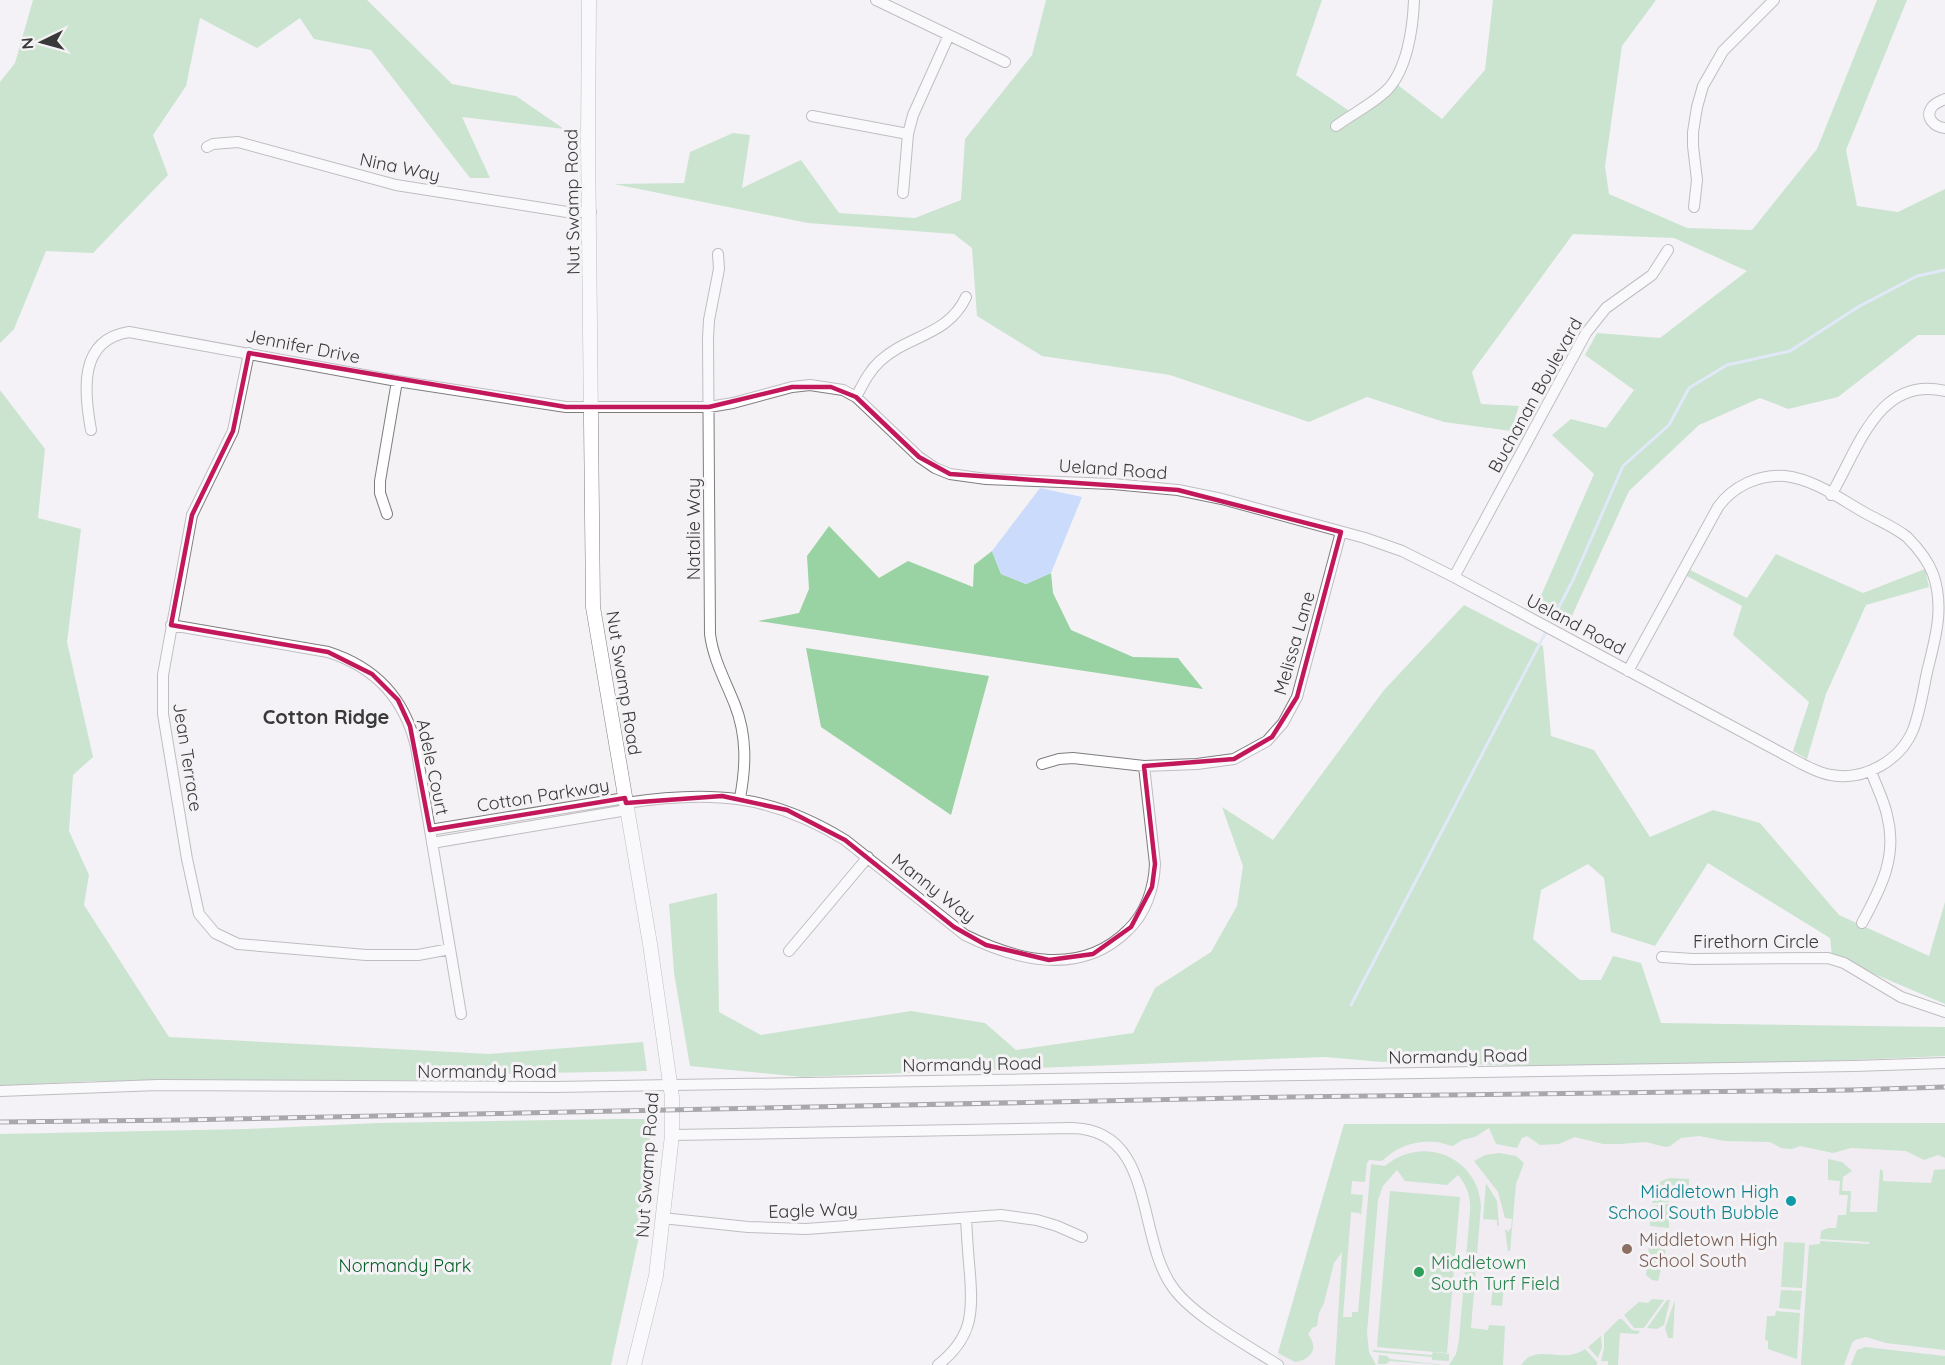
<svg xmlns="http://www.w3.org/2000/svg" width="1945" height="1365" font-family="Quicksand,sans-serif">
<rect width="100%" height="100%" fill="#f4f2f5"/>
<path fill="#ebe5ee" d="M1945,1123V1365H1274L1344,1124Z"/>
<path fill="#99d2a3" d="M33,0H367L452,84L516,96L564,129L462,117L490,178H470L371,50L314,39L300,18L257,48L200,18L186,86L153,135L168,175L93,253L46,251L14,329L0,343V82L15,63Z
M1046,0H1322L1296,75L1351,112L1394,82L1442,119L1485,70L1493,0H1656L1622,46L1605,166L1609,194L1687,228L1752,230L1817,149L1877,0H1907L1846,150L1857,206L1898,212L1945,189V335H1918L1838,397L1788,409L1760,398L1699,425L1629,491L1570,620L1540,598L1594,474L1552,435L1571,419L1606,428L1634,390L1585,355L1597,333L1660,338L1747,271L1674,238L1573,234L1472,372L1481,404L1519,406L1511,431L1444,422L1367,397L1309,422L1170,375L1042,356L977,316L972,248L954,234L808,223L614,184L684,183L690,152L733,133L750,135L742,188L801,160L839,213L915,218L961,200L965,139L1032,55Z
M0,390L45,449L38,518L81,529L67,642L93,757L73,775L69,831L89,875L84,905L169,1037L489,1054L643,1042L647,1071L438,1075L419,1080L92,1081L0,1086Z
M829,526L879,578L908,561L973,587L974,565L992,551L1001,574L1026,584L1051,573L1053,593L1071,630L1133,657L1178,658L1203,689L758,621L799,613L809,589L807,556Z
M1776,554L1863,593L1925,569L1929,587L1866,605L1826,694L1807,759L1793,751L1809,702L1733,635L1742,606L1687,576L1690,570L1747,598Z
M1464,605L1543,646L1551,736L1594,750L1650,837L1713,810L1760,823L1839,915L1929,956L1945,902V1004L1832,956L1830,938L1708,863L1655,946L1611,932L1604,878L1588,864L1541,890L1533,939L1580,980H1601L1613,956L1641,963L1661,1023L1945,1027V1056L1643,1069L1382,1062L1325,1057L802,1077L690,1066L674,973L669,904L717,893L719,1012L761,1035L911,1011L985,1023L1016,1050L1133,1033L1155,988L1211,952L1237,906L1243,866L1222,807L1273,840L1384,690Z
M806,648L989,676L951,815L821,727Z
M619,1119H652L638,1241L611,1365H0V1134L247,1129L378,1123Z
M1945,1123V1158L1938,1155L1924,1160L1906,1151L1851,1148L1833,1153L1800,1146L1792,1149L1781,1148L1770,1142L1725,1141L1699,1136L1681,1138L1670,1146L1665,1147L1646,1142L1620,1144H1603L1575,1137L1559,1144L1540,1145L1527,1136L1522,1138L1517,1148L1496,1144L1489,1128L1475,1137L1462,1140L1453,1146C1447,1145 1441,1142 1435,1142C1415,1140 1396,1147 1382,1161L1369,1160L1367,1163L1365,1182L1352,1181L1351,1194L1363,1195L1361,1215L1359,1213L1351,1212L1343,1317H1352V1312H1358L1371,1164L1385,1166C1423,1134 1478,1157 1481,1206L1471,1328L1488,1330L1489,1325L1505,1326L1503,1365H1449L1456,1354L1459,1340L1470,1211C1471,1197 1467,1186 1458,1175L1447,1185L1405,1181L1397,1170L1383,1186L1378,1200L1367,1333L1369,1352L1376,1365H1335L1342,1252L1334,1263L1324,1303L1319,1313L1317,1326L1312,1328L1308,1334C1319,1348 1312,1359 1295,1362L1278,1353L1344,1124Z
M1499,1153L1516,1156L1524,1163L1516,1184L1510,1251H1508L1505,1229L1509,1232V1229H1511L1512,1219L1505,1218L1498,1192L1474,1161L1485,1155Z
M1828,1159L1842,1162L1852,1171L1843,1177L1842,1191H1851L1850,1212H1877L1880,1169L1883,1171V1181L1931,1183L1934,1170L1945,1169V1350L1886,1343L1866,1337L1855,1340L1852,1343L1844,1365H1801L1809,1245L1820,1244V1241L1869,1244V1242L1820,1239L1821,1231L1828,1228H1836L1838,1215H1846L1848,1195H1839L1840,1181L1828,1180Z
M1670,1178L1689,1179V1188L1668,1189L1669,1202L1652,1203C1652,1190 1656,1181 1670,1178Z
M1486,1183L1497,1201L1499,1226H1497V1220L1483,1219Z
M1390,1191L1460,1197L1447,1353L1377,1347Z
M1669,1204V1228L1650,1226L1651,1206Z
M1784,1242L1805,1243L1802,1288L1781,1287Z
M1650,1243L1658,1245L1657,1248L1666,1250L1658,1281L1652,1280L1646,1275L1649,1245Z
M1493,1286L1504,1287L1502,1306L1491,1305Z
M1781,1290L1802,1291L1800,1310L1779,1308Z
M1652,1299L1664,1300L1644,1328H1634L1624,1315L1639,1302L1648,1303Z
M1667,1300H1670L1664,1325L1657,1329L1647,1328Z
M1675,1300L1673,1338H1668L1665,1328Z
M1776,1311L1800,1313L1797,1359L1768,1349V1341L1765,1340L1767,1316H1775Z
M1619,1319H1622L1632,1330L1640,1331L1638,1334L1620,1333L1618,1365H1608V1361H1601L1604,1348V1334Z
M1601,1336L1602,1347L1598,1358L1588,1347Z
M1865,1347L1945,1356V1365H1851L1857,1350Z
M1585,1349L1597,1362V1365H1521C1536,1342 1562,1365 1585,1349Z
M1373,1350L1432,1355L1433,1352L1449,1354V1361L1432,1360V1357L1373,1352Z
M1379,1355L1387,1356L1390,1359L1445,1365L1390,1361L1386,1364H1378Z"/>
<path fill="#cadbfb" d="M1040,488L1082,497L1051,573L1026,584L1001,574L992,551Z"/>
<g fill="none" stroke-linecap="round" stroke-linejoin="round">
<path stroke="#cadbfb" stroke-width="3" d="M1351,1005L1573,580L1623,466L1669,425L1689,388L1727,365L1790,351L1858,307L1917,276L1945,270"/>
<g stroke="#7f7d80" stroke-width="12">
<path id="street" d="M876,0L1005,62
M1945,99C1941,101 1935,103 1932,107C1924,118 1935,127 1945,128
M812,116L908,134
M1336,126C1352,114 1371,105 1386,91C1407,71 1413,28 1414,0
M207,147L213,144L238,142L396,185L567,212H591
M903,193L908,134L913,115L949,35
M1694,207L1697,180L1693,146V132L1697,107L1703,86L1723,51L1774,0
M718,254L719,269L709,320L708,338L710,634C713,659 726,682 735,705C747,736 746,766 740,798
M249,353L233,431L192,515L163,675V714L187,859L199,914L215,933L238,944L366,955H418L450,949
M856,397C863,384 869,371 880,361C908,335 948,336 966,297
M91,430C84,392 78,340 129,332L397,381L566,407H709L733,403L792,387L810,385L843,390L856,397L919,457L935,468L950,474L986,479L1113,484L1178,490L1222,499L1365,538L1402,551L1454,577L1802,764C1811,768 1821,774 1831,775C1864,781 1900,761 1913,730C1920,712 1923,691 1927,672C1935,639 1945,608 1933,574C1928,561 1917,547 1907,537C1896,528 1880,521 1867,514C1842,500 1814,479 1785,476C1759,474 1733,486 1718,507L1628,671
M1831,495C1858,450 1878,375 1945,391
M387,514L380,493V481L397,381
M1454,577L1586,333L1606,308L1652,275L1668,250
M171,625L328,652C375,667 405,699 416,747L461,1014
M1042,764L1059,759L1073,758L1144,766L1197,764L1234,759L1267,741L1283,723L1297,697L1341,532
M626,803C711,790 770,794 845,840L965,935C1018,961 1081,977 1128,930C1146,913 1154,888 1155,864L1144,766
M430,830L625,798
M432,843L627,810
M1862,923C1881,888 1898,856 1887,815C1884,800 1876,786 1871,771
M789,951L868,857
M1662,957L1693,959L1828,958L1844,963L1901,997L1945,1012
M0,1091L158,1085L554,1087L1854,1066L1945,1063
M672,1135L1072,1128C1157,1130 1135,1238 1174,1289C1195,1317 1247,1345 1278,1365
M662,1218L748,1227L806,1229L1001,1215L1037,1220L1057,1226L1082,1237
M938,1365C972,1338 973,1314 970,1274C968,1255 967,1236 966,1218"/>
</g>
<g stroke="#7f7d80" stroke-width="15">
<path id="secondary" d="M589,0L588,142L593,607L650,944L672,1097V1135L656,1276L634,1365"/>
</g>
<use href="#street" stroke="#fff" stroke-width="10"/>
<use href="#secondary" stroke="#fff" stroke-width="14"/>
<g stroke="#4d4d4e" stroke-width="5">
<path id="rail" d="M0,1122L181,1120L1289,1097L1850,1090L1945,1087"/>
</g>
<use href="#rail" stroke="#f4f2f5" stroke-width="3" stroke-dasharray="9" stroke-linecap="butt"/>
</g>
<path d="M0 0H1945V1365H0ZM249,353L566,407H709L792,387H831L856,397L919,457L950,474L1178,490L1341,532L1297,697L1272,737L1234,759L1144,766L1155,864L1152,887L1131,927L1093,954L1049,960L986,945L954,927L845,840L787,810L722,796L626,803L625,798L430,830L410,726L398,700L372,674L328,652L171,625L192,515L233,431Z" fill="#f4f2f5" fill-opacity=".55" fill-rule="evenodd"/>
<path fill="none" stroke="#c2185b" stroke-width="4.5" stroke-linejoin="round" d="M249,353L566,407H709L792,387H831L856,397L919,457L950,474L1178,490L1341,532L1297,697L1272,737L1234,759L1144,766L1155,864L1152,887L1131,927L1093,954L1049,960L986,945L954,927L845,840L787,810L722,796L626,803L625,798L430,830L410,726L398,700L372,674L328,652L171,625L192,515L233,431Z"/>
<circle fill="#0f9aa8" stroke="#f4f2f5" stroke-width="2" cx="1791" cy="1201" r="6"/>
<circle fill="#8d6e63" stroke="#f4f2f5" stroke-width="2" cx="1627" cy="1249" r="6"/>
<circle fill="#2e9e5b" stroke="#f4f2f5" stroke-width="2" cx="1419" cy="1272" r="6"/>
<g text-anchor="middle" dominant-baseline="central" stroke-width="6" stroke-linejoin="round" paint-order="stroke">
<g font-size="18" fill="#39393a" stroke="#f4f2f5">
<text transform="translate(400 167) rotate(12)">Nina Way</text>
<text transform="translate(572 202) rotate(-91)">Nut Swamp Road</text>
<text transform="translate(303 346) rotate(11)">Jennifer Drive</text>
<text transform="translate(1535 395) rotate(-61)">Buchanan Boulevard</text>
<text transform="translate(1113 469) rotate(4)">Ueland Road</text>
<text transform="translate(693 529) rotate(-90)">Natalie Way</text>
<text transform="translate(1576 624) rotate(28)">Ueland Road</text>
<text transform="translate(1294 643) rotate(-74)">Melissa Lane</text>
<text transform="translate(624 683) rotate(81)">Nut Swamp Road</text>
<text transform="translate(188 757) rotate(81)">Jean Terrace</text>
<text transform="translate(433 767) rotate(78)">Adele Court</text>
<text transform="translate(543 795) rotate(-9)">Cotton Parkway</text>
<text transform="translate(934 888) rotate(38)">Manny Way</text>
<text x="1756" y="941">Firethorn Circle</text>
<text transform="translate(1458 1056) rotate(-1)">Normandy Road</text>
<text transform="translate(972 1064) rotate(-1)">Normandy Road</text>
<text x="487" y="1071">Normandy Road</text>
<text transform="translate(647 1165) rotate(-86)">Nut Swamp Road</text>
<text transform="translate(813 1210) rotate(-2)">Eagle Way</text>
</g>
<g font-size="18" fill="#0d838f" stroke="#f4f2f5" text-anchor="end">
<text x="1779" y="1191">Middletown High<tspan x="1779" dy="21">School South Bubble</tspan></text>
</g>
<g font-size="18" fill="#785e54" stroke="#f4f2f5" text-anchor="start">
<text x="1639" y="1239">Middletown High<tspan x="1639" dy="21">School South</tspan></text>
</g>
<g font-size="18" fill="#27864d" stroke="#f4f2f5" text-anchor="start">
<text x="1431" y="1262">Middletown<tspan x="1431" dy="21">South Turf Field</tspan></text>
</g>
<g font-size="18" fill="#005f25" stroke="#f4f2f5">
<text x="405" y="1265">Normandy Park</text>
</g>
<g font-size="20" font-weight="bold" fill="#39393a" stroke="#f4f2f5">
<text x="326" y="716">Cotton Ridge</text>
</g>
</g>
<g transform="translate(42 42) rotate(265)" stroke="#f4f2f5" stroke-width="4.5" paint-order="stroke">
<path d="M0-4.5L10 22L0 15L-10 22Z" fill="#39393a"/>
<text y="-9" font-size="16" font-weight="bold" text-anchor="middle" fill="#39393a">N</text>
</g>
</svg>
